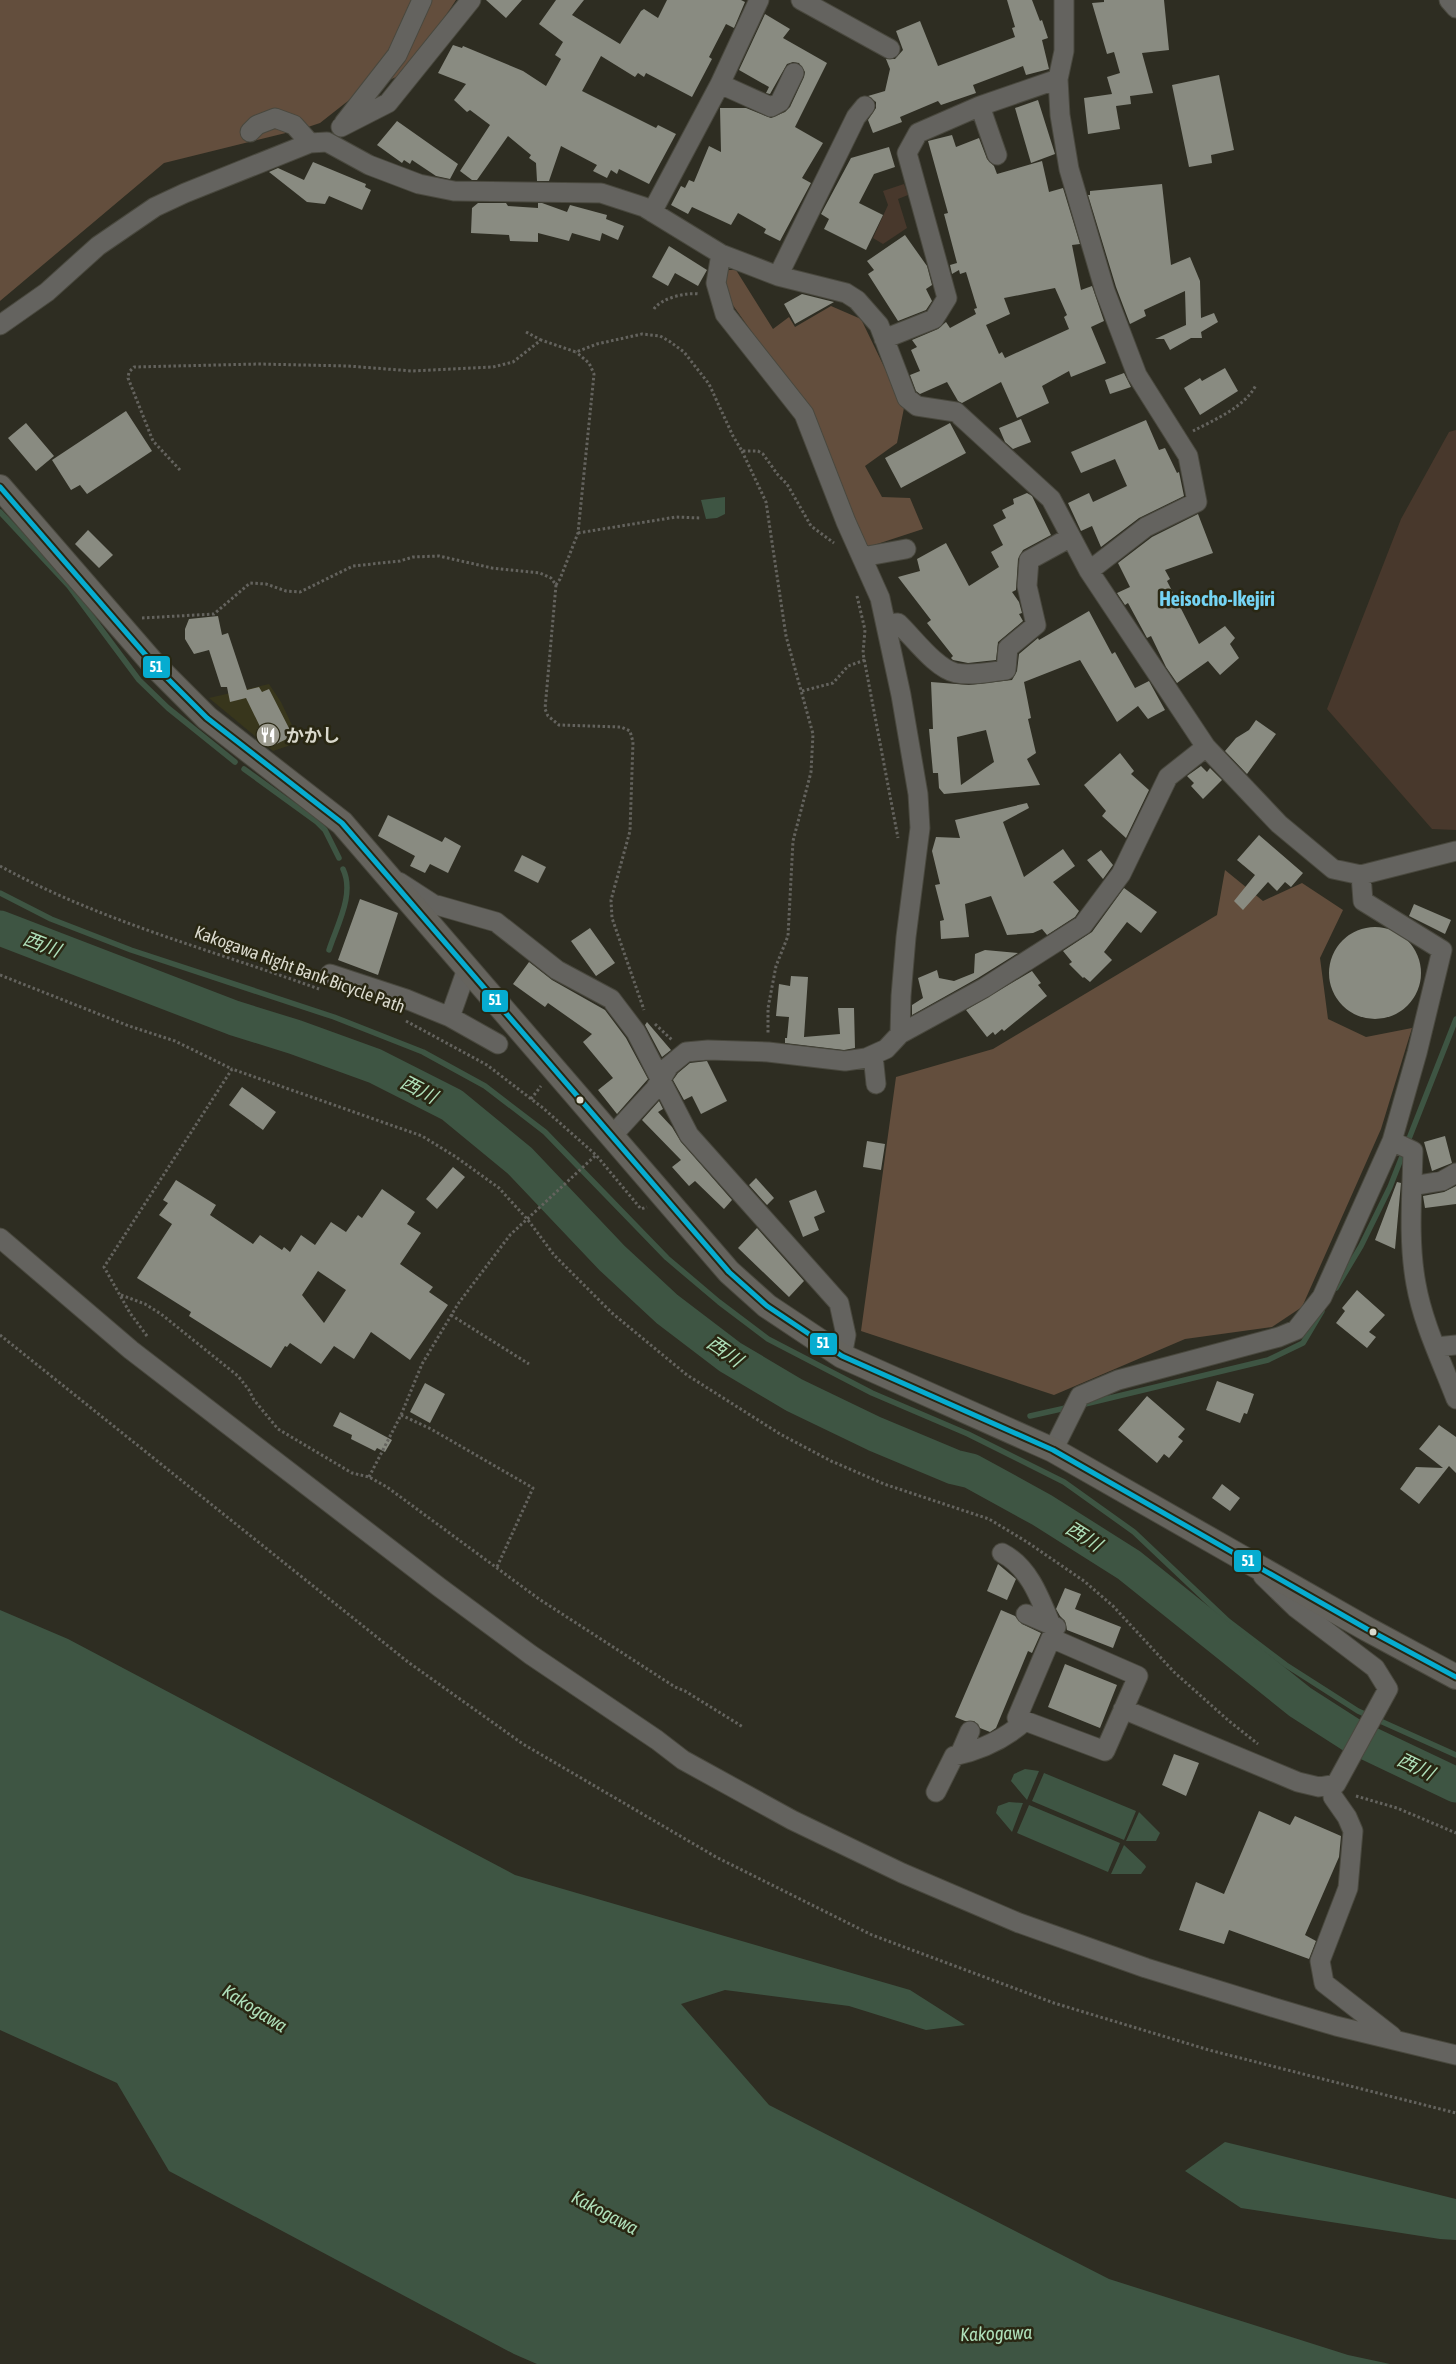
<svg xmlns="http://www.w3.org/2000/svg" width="1456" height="2364" font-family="'Asap Condensed','Noto Sans JP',sans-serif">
<rect width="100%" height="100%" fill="#2e2d22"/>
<path fill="#38361c" d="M269,684L281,702L300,742L273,751L209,698Z"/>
<path fill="#48382c" d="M904,184L908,195L898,199L907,228L883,244L873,238L888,205L883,191Z
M1456,430V830L1432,829L1327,709L1401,519L1449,432Z"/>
<path fill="#634e3d" d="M0,0H456L409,71L353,97L320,123L302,129L164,163L0,301Z
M726,270H736L773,329L789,317L795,327L831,306L861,319L904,408L897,443L865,466L882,497L910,498L923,529L865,548L809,412L792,384L773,362L725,294Z
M1225,870L1263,901L1302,883L1343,910L1320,958L1328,1019L1366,1037L1412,1028L1381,1129L1302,1307L1272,1327L1185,1339L1054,1395L861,1331L896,1077L993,1049L1217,915Z"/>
<path fill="#3e5543" d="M725,497V514L717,518L706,519L701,500Z
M0,1610L68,1639L515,1875L910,1990L965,2025L926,2030L849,2006L725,1990L681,2004L769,2105L1109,2279L1348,2355L1390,2364H537L514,2354L169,2171L117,2083L0,2030Z
M1025,1769L1039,1771L1027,1800L1011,1781L1014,1774Z
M1044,1773L1136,1811L1124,1840L1032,1801Z
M1009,1802L1023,1803L1012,1832L996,1813L998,1806Z
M1029,1805L1120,1843L1108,1872L1017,1833Z
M1139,1812L1160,1833L1156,1841H1126Z
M1124,1845L1145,1865L1146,1867L1141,1874H1111Z
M1225,2142L1456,2199V2240L1440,2239L1241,2208L1185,2171Z"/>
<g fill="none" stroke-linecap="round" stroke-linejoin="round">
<path stroke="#3e5543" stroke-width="5.5" d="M0,512L69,586L139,680L168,708L235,762
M244,769L317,822L325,830L339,858
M0,893L51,919L131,950L334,1017L423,1052L485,1086L545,1132L667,1258L719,1302L768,1339L872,1393L968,1434L1064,1482L1134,1532L1228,1621L1286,1665L1358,1711L1456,1755
M329,950C337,925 355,894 343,869
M1336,1288L1361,1246L1390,1187L1456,1019
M1081,1405L1268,1360L1303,1343L1322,1311
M1030,1416L1070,1407"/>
<path stroke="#3e5543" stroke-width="35" d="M0,928L234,1018L295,1037L375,1066L452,1105L520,1161L612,1258L667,1309L730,1357L794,1395L875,1434L954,1467L971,1471L1042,1510L1129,1565L1300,1702L1353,1736L1456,1785"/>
</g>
<path fill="#898b81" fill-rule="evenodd" d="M486,0H522L506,18Z
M556,0H584L572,15L620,44L641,11L644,9L658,18L667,0H741L745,2L734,28L726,24L709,57L712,59L692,97L646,73L644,77L638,73L635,77L601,56L582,91L656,128L658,125L676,134L649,184L619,169L617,174L611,170L607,178L593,171L597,165L561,146L549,181H537L536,163L529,158L531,155L508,136L477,180H472L460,171L490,125L470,110L467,112L454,100L466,84L438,73L453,45L462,48L463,46L523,71L546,86L561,59L555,55L563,42L539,24Z
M1007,0H1032L1040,21L1042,20L1048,38L1042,40L1049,69L1026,75L1023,66L973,85L976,93L941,105L938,101L900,117L902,122L873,133L868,120L876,108V102L868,96L885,91L890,69L886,59H895L903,50L896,31L920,21L938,66L1015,37L1012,28L1015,27Z
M1104,0H1164L1169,50L1142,53L1153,93L1130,96L1131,104L1116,106L1120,129L1088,134L1084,98L1112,94L1107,77L1120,73L1114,52L1107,54L1092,3L1104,2Z
M765,14L790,29L783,38L827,63L795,127L823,143L802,178L811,183L780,241L764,233L766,229L738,213L731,225L692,207L688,214L671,205L681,186L685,188L689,180L694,182L709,146L721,152L720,108H746L771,118L785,112L790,107L804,77L805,72L799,63L793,62L787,64L770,94L766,93L769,87L739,70Z
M1219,75L1234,150L1211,155L1212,163L1189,167L1172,85Z
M1038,100L1055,154L1031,163L1015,108Z
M397,121L458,164L450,179L436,176L412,160L410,164L404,160L402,163L377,145Z
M952,135L956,147L979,138L987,159L994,166L997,174L1042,161L1049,192L1063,188L1080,244L1072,245L1081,290L1092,286L1104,321L1091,327L1106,363L1071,377L1069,371L1042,386L1049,403L1017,418L1001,382L962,403L958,401L947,382L920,394L916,391L910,375L920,371L911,350L917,347L912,340L938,329L946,322L950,328L976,314L974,309L977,308L966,272L960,274L959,270L952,274L950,265L957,263L944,214L948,213L928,141ZM1055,288L1067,315L1064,317L1069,329L1005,358L1002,352L999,354L986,325L1010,314L1004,298Z
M889,147L895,167L874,174L859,203L883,215L866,250L824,229L829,219L821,214L851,158Z
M313,162L366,184L365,187L371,190L362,210L329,196L325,204L307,202L269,172L278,168L304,180Z
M1162,184L1171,265L1190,257L1200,281L1201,318L1214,313L1218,322L1201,332L1202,338H1191L1170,350L1164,339H1155L1186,325L1185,291L1144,310L1146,316L1130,324L1116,287L1088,195H1090V191Z
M478,203H506L508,206L538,208V203H542L567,212L570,205L607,215L606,219L624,226L618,240L602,233L600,241L572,233L569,241L538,233V242L510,241L509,235L471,233L472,208Z
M905,235L927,266L932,285L926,289L932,301L926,310L898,321L868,274L874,270L867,261Z
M669,246L707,270L698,286L675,273L668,286L652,277Z
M802,294L834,302L795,324L784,304Z
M1225,368L1238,391L1200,415L1184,388L1200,378L1202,381Z
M1124,373L1131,387L1110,394L1105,380Z
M126,411L152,451L87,494L80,485L71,490L52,460Z
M1021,419L1031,442L1013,449L1005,442L999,428Z
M1146,420L1159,450L1165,448L1177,473L1179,472L1184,496L1139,518L1101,547L1092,526L1081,531L1068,503L1089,493L1093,502L1127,486L1115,459L1081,473L1071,452Z
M26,423L54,456L36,471L8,438Z
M950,423L966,453L901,488L885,458Z
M1027,493L1032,496L1051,535L1023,550L1018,559L1016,590L1012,592L1019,602L1022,613L1019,614L1023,621L998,642L996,660L968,663L953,660L951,658L953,656L927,623L931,620L898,577L920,571L917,559L946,543L969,586L999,567L991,552L1003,545L993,525L1006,518L1002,510L1014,504L1013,499Z
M1198,514L1213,553L1165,570L1170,579L1167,581L1199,644L1225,626L1235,638L1230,644L1239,658L1220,675L1208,661L1177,683L1166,667L1151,636L1147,638L1128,603L1125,605L1117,593L1130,587L1118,563L1152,537Z
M88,530L113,555L99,568L75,544Z
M1089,611L1112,654L1115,652L1135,688L1149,681L1165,710L1148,719L1138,706L1117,722L1080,660L1024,682L1031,718L1028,719L1036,753L1027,759L1040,785L944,794L939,788L938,773H933L929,729H933L931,682L969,685L1012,680L1017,671L1019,654L1038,638L1039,640ZM986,730L994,762L961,785L957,737Z
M218,616L222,635L228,633L247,690L259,687L262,692L269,689L293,736L270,747L246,698L230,702L227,687H221L209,650L194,654L185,639V629L189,619Z
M1256,720L1276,734L1247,774L1225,751L1236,738L1249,730Z
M1120,753L1134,771L1131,774L1149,790L1126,838L1102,816L1106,811L1084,785Z
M1201,766L1207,772L1210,768L1222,780L1203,799L1191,786L1194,783L1187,776Z
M1027,803L1029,808L1003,822L1024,877L1063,849L1075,866L1053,882L1079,911L1075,917L1047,935L1042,929L1033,933L1007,935L991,896L965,904L969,937L941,939L940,921L944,920L935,885L940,884L932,851L936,837L960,838L955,820Z
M388,815L442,842L445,837L461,846L448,873L430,864L425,873L410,866L415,856L378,836Z
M1259,835L1303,873L1291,887L1285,882L1277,891L1268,882L1243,910L1234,901L1255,875L1237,860Z
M1101,850L1113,865L1103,879L1087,860Z
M522,855L546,867L538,883L514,871Z
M1124,888L1157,912L1141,933L1127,922L1104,952L1112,960L1090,982L1084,977L1083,978L1069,964L1072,962L1063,951L1092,932Z
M360,899L398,913L378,975L338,960Z
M1414,904L1451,920L1445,934L1409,916Z
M1329 973a46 46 0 1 1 92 0a46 46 0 1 1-92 0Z
M590,928L615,963L596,976L571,941Z
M985,950L1018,953L978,978L912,1015V1005L923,998L918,978L937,970L939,978L954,981L974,973L975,954Z
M529,962L552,980L605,1010L626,1038L648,1079L617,1114L598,1090L613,1078L583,1042L592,1034L548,1003L545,1007L513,984Z
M1032,971L1041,983L1038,985L1047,996L1004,1031L1002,1029L995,1035L993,1032L987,1037L966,1010Z
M791,976L808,977L804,1037L840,1034L838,1008H854L855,1048L844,1050L785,1043V1038H787L789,1017L776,1016L779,984L790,986Z
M647,1022L671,1050L662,1057L645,1025Z
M707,1061L727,1101L701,1114L692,1096L684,1100L673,1080L678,1073L690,1063Z
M242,1087L276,1112L263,1130L229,1105Z
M659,1101L663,1109L658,1112L672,1127L681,1142L732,1200L724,1209L695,1181L689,1186L672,1167L681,1160L642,1120Z
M1445,1136L1452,1163L1432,1171L1424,1142Z
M867,1141L885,1144L881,1170L863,1167Z
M453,1167L465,1177L437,1209L426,1199Z
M756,1178L774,1198L767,1205L749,1185Z
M176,1180L216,1205L210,1215L253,1244L260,1235L282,1250L284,1247L290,1252L301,1235L315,1245L331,1222L346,1232L358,1215L362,1218L382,1189L415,1212L407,1224L421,1233L400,1264L433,1287L429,1292L448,1305L410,1360L371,1332L354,1359L334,1346L321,1364L290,1343L287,1347L285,1346L271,1368L189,1316L191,1312L137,1278L172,1224L159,1215L168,1203L163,1200ZM318,1271L346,1290L324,1323L302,1295Z
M1397,1182L1401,1183L1395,1249L1375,1240Z
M1456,1186V1204L1425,1208L1423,1196L1444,1192Z
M816,1190L825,1212L814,1217L819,1230L803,1237L789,1201Z
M757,1228L804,1281L789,1297L738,1248Z
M1357,1290L1385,1315L1369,1332L1376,1337L1367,1348L1336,1323L1345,1311L1342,1308Z
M1217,1381L1254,1394L1247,1414L1244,1413L1240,1423L1206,1410Z
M425,1383L445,1394L430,1423L410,1412Z
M1147,1396L1185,1429L1178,1437L1183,1441L1169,1458L1164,1454L1157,1463L1118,1430Z
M340,1412L392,1440L385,1452L377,1448L375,1451L351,1439L352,1435L333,1426Z
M1439,1425L1456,1437V1473L1449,1466L1419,1504L1400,1489L1416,1467L1443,1468L1419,1449Z
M1222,1484L1240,1498L1230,1511L1212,1498Z
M998,1564L1016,1579L1007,1600L987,1591Z
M1065,1588L1081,1594L1075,1609L1121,1627L1113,1648L1067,1630L1065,1621L1060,1616L1056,1609Z
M1001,1610L1015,1616L1022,1624L1041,1633L1032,1653L1028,1651L996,1728L990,1732L980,1728L974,1721H965L955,1717Z
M1065,1664L1117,1685L1100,1728L1048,1707Z
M1174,1754L1199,1763L1186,1796L1162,1785Z
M1259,1811L1290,1825L1295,1816L1341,1836L1339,1857L1305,1935L1316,1941L1309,1959L1229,1930L1224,1944L1179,1930L1196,1882L1224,1894Z"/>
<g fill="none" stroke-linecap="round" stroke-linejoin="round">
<g stroke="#49483e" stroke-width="21">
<path id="minor" d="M801,0L890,49
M1064,0V51L1058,79L1060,115L1069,169L1105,291L1137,375L1188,456L1197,502L1146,527L1089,571
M1449,0L1456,8
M720,84L771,107L780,102L794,73
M980,106L997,155
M344,123L397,55L422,0
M341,127L388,103L471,0
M250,132L257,125L275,118L294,125L310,143
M652,212L720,84L759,0
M721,254L716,283L725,314L804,414L846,522L880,598L901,695L918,794L920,828L906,937L901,996L900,1034
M778,276L856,117L865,106
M0,325L47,292L98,246L155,207L185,193L310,143L327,142L369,165L419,184L454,191L601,193L644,207L721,254L778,276L846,293L857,300L879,325L907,398L917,406L956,412L1051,499L1089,571L1206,747L1279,824L1333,869L1361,875L1456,851
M884,339L934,319L947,298L907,153L918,133L980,106L1058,79
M862,557L906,549
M886,624L898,623C913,637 936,669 956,673C972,676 990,672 1006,670L1008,648L1036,625L1027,586L1029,560L1071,537
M399,882L433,904L496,922L557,970L611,999L636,1032L689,1135L839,1303L846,1335L842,1356
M330,974L406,999L450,1017L498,1044
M450,1017L467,969
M873,1055L876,1084
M611,1137L655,1089L669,1066L686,1052L708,1050L768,1052L845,1061L866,1058L886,1049L900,1034L984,988L1083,925L1121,874L1168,777L1206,747
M1392,1141L1413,1151C1412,1195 1408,1241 1416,1284C1423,1324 1442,1362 1456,1399
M1412,1186L1442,1181L1456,1173
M0,1238L131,1350L439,1587L531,1655L657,1740L683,1760L792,1820L902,1873L1019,1923L1146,1968L1272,2007L1336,2026L1456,2055
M1436,1347L1456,1345
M1053,1450L1080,1396L1118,1380L1279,1337L1296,1330L1322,1297L1392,1141L1417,1053L1442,950L1363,901L1361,875
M1002,1553C1029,1567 1040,1598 1051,1625
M1026,1614L1056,1627
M1051,1638L1138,1676L1105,1751L1017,1718Z
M1123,1709L1298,1782L1319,1787L1336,1784L1388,1689L1375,1668L1296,1608L1263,1576
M960,1754L970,1731
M936,1792L954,1756C981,1750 1005,1739 1025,1721
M1333,1797L1347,1817L1353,1831L1348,1888L1320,1961L1324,1983L1392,2036"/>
</g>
<g stroke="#49483e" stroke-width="26">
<path id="major" d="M0,487L156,667L207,718L342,823L729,1272L767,1306L842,1356L1053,1450L1367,1629L1456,1677"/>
</g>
<path stroke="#64635e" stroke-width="3" stroke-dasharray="2.5 2.5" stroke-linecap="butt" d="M654,309C661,298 687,292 699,294
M526,332L541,340
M1193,431C1214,420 1245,407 1256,385
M742,451L766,502L786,636L813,734L811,772L793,841L788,936L776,966L768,1008V1034
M180,470L153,441L128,378L129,372L134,367L259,364L348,366L412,371L493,367L513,362L541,340L576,352L597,344L642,334L660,336L669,341L684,352L709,384L733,436L742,451H758L763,454L778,475L787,484L811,526L834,543
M578,533L676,517L700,518
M556,585L560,579L578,533L594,374L589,363L576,352
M857,596L865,630L863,653L898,838
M142,618L214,614L250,583L266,584L286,591L300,592L353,566L400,561L413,557L439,556L492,568L540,573L551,578L556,585L545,709L548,716L559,725L621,727L630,731L633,742L630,831L611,900L612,918L644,1010
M802,691L833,683L848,666L865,660
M0,866C100,921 212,950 319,989
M0,975L129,1026L175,1041L232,1069
M406,1021L487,1065L543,1108L596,1155L641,1209L647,1207
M655,1024L672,1040
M531,1099L541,1086
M121,1295L145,1304L161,1314L238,1376L249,1390L254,1400L278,1429L352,1473L369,1477L387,1487L539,1599L675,1687L685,1691L743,1727
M451,1315L529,1364
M0,1335L408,1662L523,1744L716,1857L872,1935L1054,2003L1209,2050L1456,2113
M147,1336L130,1313L104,1267L232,1069L422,1136L456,1157L499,1188L528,1220L554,1255L612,1313L687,1375L780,1434L831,1461L884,1484L989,1519L1027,1542L1084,1581L1113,1606L1174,1672L1229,1721L1258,1744
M401,1415L431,1429L533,1488L497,1567
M369,1477L401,1415L422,1364L458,1304L510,1235L596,1155
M1356,1796L1397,1808L1456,1833"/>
<use href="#minor" stroke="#64635f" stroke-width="19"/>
<use href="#major" stroke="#65635d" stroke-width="24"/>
<g stroke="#292713" stroke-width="9">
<path id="bus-1" d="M0,487L156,667L207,718L342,823L729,1272L767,1306L842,1356L1053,1450L1367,1629L1456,1677"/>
</g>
<use href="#bus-1" stroke="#06acd0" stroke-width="5"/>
</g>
<defs>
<g id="restaurant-disc" transform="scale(1.25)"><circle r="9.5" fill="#9e9d91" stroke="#292713"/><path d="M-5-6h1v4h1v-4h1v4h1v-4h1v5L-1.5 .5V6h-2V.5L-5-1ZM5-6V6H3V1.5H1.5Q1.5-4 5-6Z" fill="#fff"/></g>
</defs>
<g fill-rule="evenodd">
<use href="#restaurant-disc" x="268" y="735"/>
</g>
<g fill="#dad9cd" stroke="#292713" stroke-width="2">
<circle cx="580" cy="1100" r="4.5"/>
<circle cx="1373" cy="1632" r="4.5"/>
</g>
<g text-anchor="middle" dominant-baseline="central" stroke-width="5" stroke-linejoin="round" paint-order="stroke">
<g font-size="18" font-weight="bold" fill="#dad9cd" stroke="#292713" text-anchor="start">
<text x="286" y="735">かかし</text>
</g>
<g font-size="18" fill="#dad9cd" stroke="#292713">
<text transform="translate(300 969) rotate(20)">Kakogawa Right Bank Bicycle Path</text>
</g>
<g font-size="19" font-style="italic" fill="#aedfb9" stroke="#292713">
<text transform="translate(42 944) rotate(21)">西川</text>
<text transform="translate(419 1089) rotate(27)">西川</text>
<text transform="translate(725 1351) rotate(35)">西川</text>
<text transform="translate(1084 1536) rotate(32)">西川</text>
<text transform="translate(1416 1766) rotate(26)">西川</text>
<text transform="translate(255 2008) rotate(32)">Kakogawa</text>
<text transform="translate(605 2212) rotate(28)">Kakogawa</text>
<text transform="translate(996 2333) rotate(-2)">Kakogawa</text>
</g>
<g font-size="20" font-weight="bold" fill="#75d4f4" stroke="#292713">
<text x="1217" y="598">Heisocho-Ikejiri</text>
</g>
</g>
<g stroke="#292713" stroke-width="2">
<rect x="142" y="655" width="29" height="24" rx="5" fill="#06acd0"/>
<rect x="481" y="989" width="28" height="24" rx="5" fill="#06acd0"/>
<rect x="809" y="1332" width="29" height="24" rx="5" fill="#06acd0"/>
<rect x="1233" y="1549" width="29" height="24" rx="5" fill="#06acd0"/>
</g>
<g font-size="14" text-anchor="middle" font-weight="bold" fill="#fff">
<text x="156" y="672">51</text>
<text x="495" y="1005">51</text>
<text x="823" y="1348">51</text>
<text x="1248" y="1566">51</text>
</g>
</svg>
